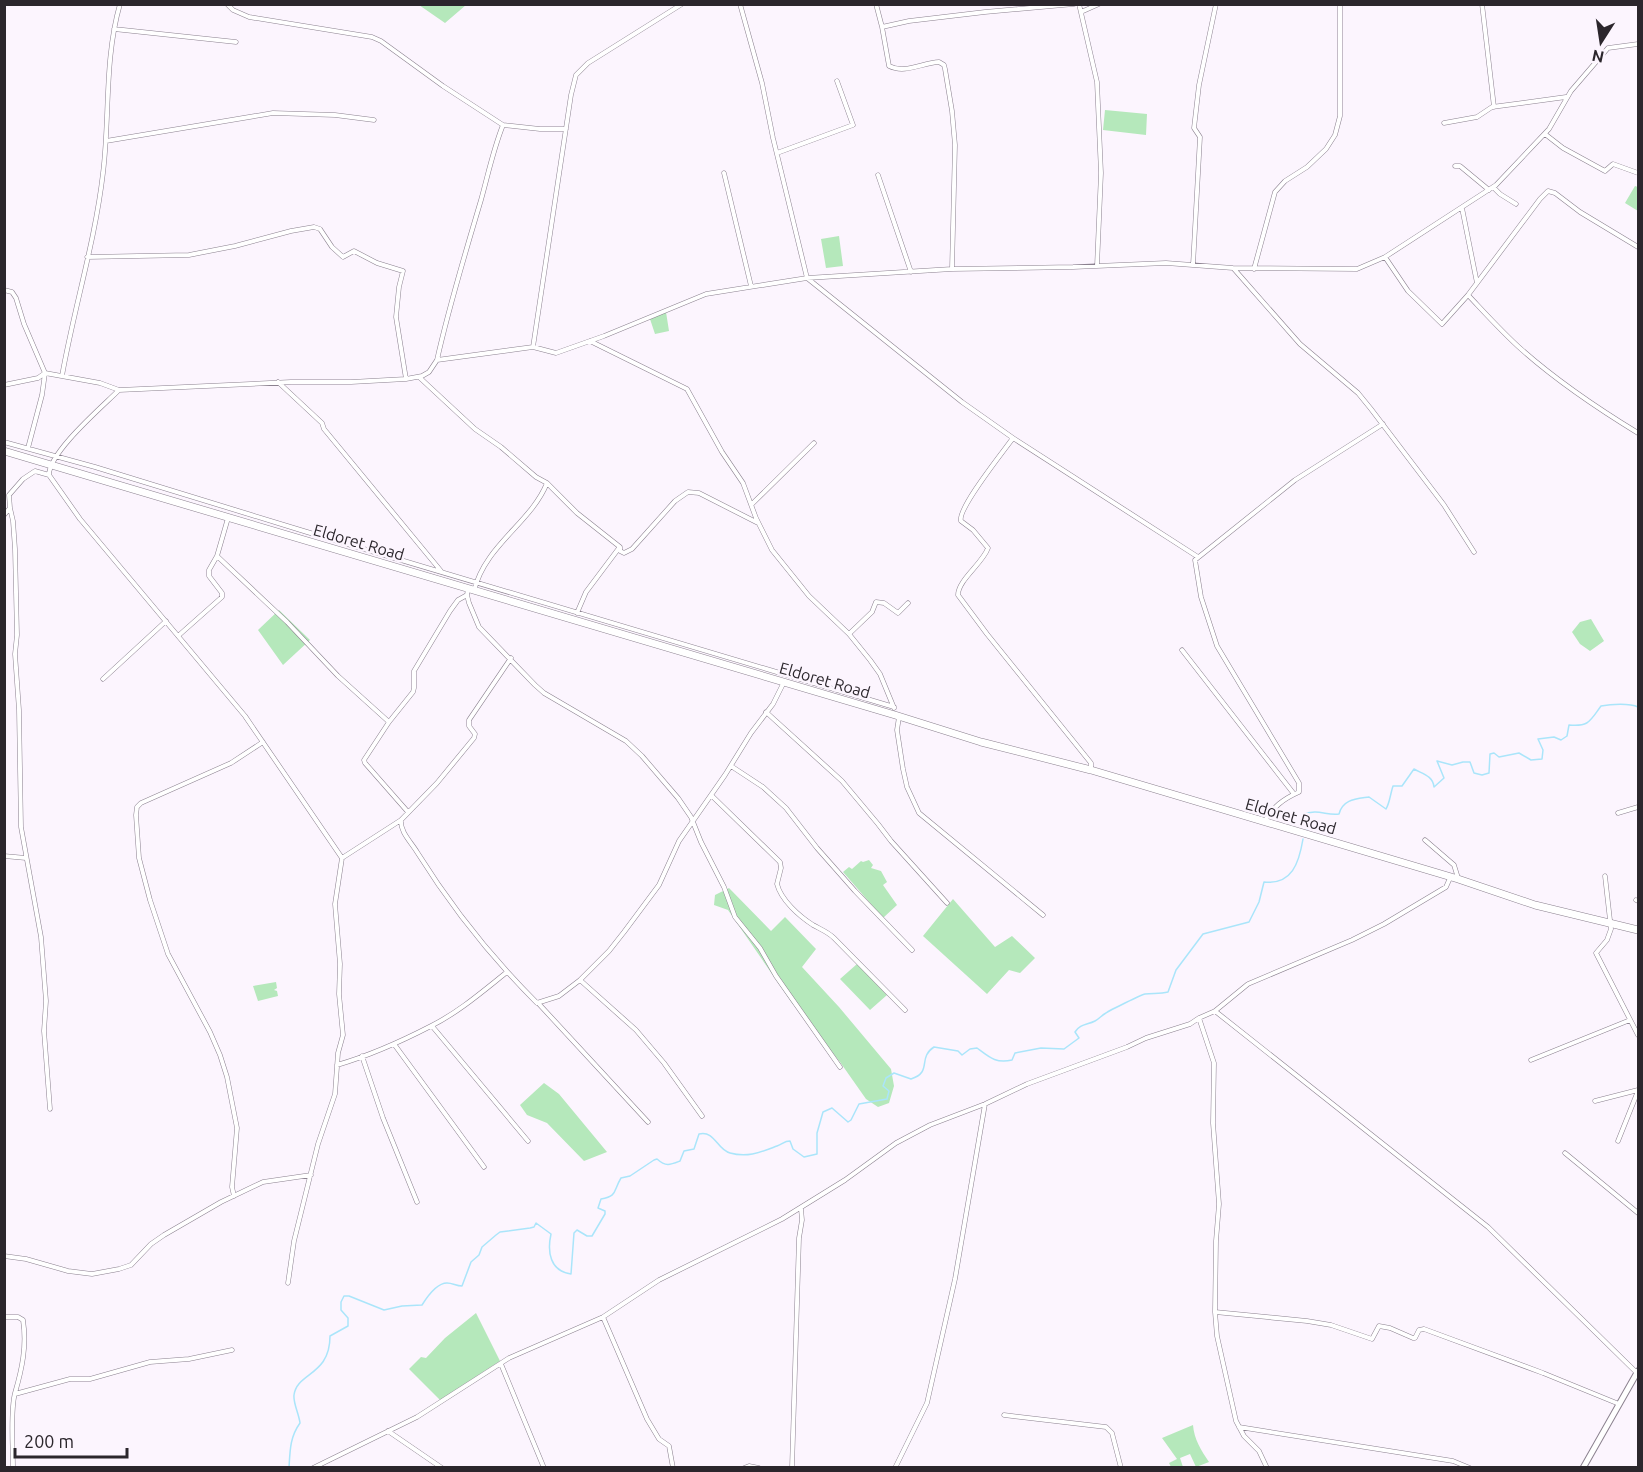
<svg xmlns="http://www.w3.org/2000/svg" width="1643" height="1472" font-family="Ubuntu,sans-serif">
<rect width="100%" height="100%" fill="#fcf5fe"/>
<path fill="#b5e8bb" d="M419,5H466L445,23Z
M1105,110L1147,114L1146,135L1103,130Z
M1635,186L1638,187V211L1625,203Z
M839,236L843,266L826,268L821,239Z
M666,312L669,331L655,334L650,319Z
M279,610L310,640L283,665L258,630Z
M1591,619L1604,641L1590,651L1580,644L1572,632L1580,622Z
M869,860L873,865L871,868L881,871L887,882L883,885L897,905L883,918L843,872L849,867L852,869L861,861L863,862Z
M729,888L771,931L785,917L816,949L802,967L839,1007L891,1069L894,1086L889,1103L878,1107L866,1099L840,1062L792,1003L728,910L714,905L715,895Z
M953,899L995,947L1012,936L1035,958L1020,973L1009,970L987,994L923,936Z
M857,964L887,995L870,1010L840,979Z
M276,982L277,988L274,990L277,991L278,996L258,1001L253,986Z
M544,1083L559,1094L607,1152L584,1161L547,1123L527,1115L520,1105Z
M476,1313L500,1361L440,1400L409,1369L421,1357L426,1358L445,1338Z
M1193,1425C1194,1439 1201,1450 1209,1462L1196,1467L1190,1454L1180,1458L1183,1467H1171L1169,1463L1177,1459L1162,1438Z"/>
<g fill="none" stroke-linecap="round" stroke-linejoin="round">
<path stroke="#aae5fa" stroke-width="1.5" d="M1307,829L1302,815C1318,808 1326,816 1339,814C1343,799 1356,799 1369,797L1386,809C1390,802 1390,795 1393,786H1402L1414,769C1423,774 1433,776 1434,787L1444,778L1437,761L1452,765L1463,762H1470L1474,773L1482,775L1489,773L1490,754L1494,753L1499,757L1519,753L1531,760L1542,759L1543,750L1538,739L1554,737L1561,740L1567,736L1569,725C1589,727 1590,721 1601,706C1611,704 1630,703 1638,707
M289,1468C290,1450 290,1437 300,1423C299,1414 293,1403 294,1395C297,1372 330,1376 330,1336L348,1326V1318L341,1310V1302L344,1296H349L384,1310L402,1306L422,1305C427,1297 437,1283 447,1283C453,1283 456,1286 462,1286L471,1262L479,1255L482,1247L496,1235L500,1232L530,1228L534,1227L536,1223L551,1234C547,1252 550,1271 571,1274L574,1233L577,1230L587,1236H592L605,1214V1211L598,1208L601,1199C618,1196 613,1191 621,1178L630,1176L654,1160L657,1159C666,1167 670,1165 680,1161L684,1151L694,1149L699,1134C715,1130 717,1150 730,1153C748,1158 761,1152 777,1146C783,1144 784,1141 790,1141L793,1149L804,1157L817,1154V1133L823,1112L832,1108L848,1122L851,1120L859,1104L887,1099L889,1091L883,1086L886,1078L894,1073L911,1079C933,1072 917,1058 934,1047L958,1051L962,1055L970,1049L977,1048C989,1057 996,1064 1012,1060L1015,1053L1041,1048L1064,1049L1079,1038L1075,1032C1080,1024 1087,1025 1095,1021C1099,1019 1102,1015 1106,1013C1110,1010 1141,995 1145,994C1153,993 1160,994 1168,992L1176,970L1203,934L1249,922L1259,902L1264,882C1292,885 1299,863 1303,839"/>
<g stroke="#8b818f" stroke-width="5">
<path id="street" d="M227,4L233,10L249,17L372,37L381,41L443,86L503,125L540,129H566
M682,4L588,63L576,75L571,95L533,347L556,353L604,336L706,294L807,278L952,269L1073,267L1166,263L1233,268L1357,269L1385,257L1496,185L1549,129L1571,91L1608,48L1638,44
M740,4L762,83L773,138L807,278L962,402L1013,438L1198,557
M876,4L882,27
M1079,4L1097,82L1101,173L1097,266
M1482,4L1494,107
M1081,12L1099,4
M114,29L236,42
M1444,123L1477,117L1492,107L1566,97
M1545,134L1563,148L1605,171L1613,164L1638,173
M106,141L273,113L335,115L374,120
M777,153L853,125L837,81
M1455,166H1460L1489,190
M724,173L751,286
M878,175L911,272
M1493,187L1500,194L1516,204
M1462,208L1477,283
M87,257L189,255L235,246L291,231L314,227L320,229L332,247L343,257L354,251L377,263L403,271L399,287L396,317L406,379
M1385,257L1408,291L1442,324L1468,295L1540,199L1548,191L1555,193L1580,212L1638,247
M1193,265L1200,137L1194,128L1199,85L1216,4
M952,269L955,145L952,111L945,69L944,65L939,62C922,63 905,74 889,66L882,27L909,21L985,12L1074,4
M1234,269L1300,344L1358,393L1371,409L1444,505L1474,552
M1254,269L1275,192L1285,181L1307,167L1326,149L1335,135L1340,116V4
M4,290L12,292L16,298L24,324L45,373L42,395L28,448
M1468,295C1485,313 1502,332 1521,349C1557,381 1597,408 1638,433
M590,341L687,389L722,452L743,483L756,518L772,550L809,596L849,634L870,660L880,674L894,708
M437,360C449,306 465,254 481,200C488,175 493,150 503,125
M62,376C74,308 95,242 103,173C110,117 104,60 120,4
M419,377L475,429L501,447L536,477L547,483C531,523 485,545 474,591
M278,382L322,423L324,429L441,571
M4,385L38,378L45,373L100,383L119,390L291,382H351L406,379L422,376L429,372L437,360L533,347
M119,390C102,407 49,452 49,475L80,519L245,716L342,858L335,904L340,964L339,994L343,1035L338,1053L335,1094L318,1144L294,1241L288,1283
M1013,438C1003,452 957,509 961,521L973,530L988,548C983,563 958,580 958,595L987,634L1091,763V769
M4,442L95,467L307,532L894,707
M547,483L577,513L620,547V551L624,553L632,549L675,501L688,492L699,493L758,523
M752,504L814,443
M10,508L13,521L15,549L17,635L15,654L19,710L21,827L41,937L46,1001L44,1031L50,1109
M4,515L10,508L9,495L23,479L35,471L49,475
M217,556L287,622L338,676L389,722L364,760L365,763L408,812
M468,589L467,595L469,603L479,627L535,685L544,693L626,741L642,756L678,798L691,817L701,842L724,887L735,917L760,948L776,976L840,1067
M577,613L586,592L619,548
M849,634L872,612L876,602L884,603L898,613L908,603
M178,636L222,597V593L209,576V570L217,556L228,518
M1182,650L1294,794
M103,679L166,621
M766,712L842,781L878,824L891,841L947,903
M899,717L897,730L903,769L907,787L919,813L1043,915
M389,722L413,692L414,688V671L450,611L458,600L467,595
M731,766L763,787L786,808L817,848L855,891L912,950
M711,795L780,862L781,868L777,884C781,900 799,916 813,925C820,929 828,932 834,938L905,1010
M1618,813L1638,807
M401,820C400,832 411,842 417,852C452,908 491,957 537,1003L559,996L580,980L609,951L624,932L659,885L679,841L725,775L751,733L773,704L784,682
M1264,822C1273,807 1283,799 1299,792V783L1217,646L1201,597L1195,560L1295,480L1383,424
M1425,840L1454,865L1458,878
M4,856L26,858
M342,858L401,820L437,783L474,738L475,734L469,726V720L511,658
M1605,876L1611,929L1607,940L1596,953L1638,1035
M1636,900L1638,901
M580,980L636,1030L664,1063L702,1116
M538,1003L648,1122
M1215,1011L1488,1227L1637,1373
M1199,1018L1214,1063L1213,1123L1219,1204L1216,1241L1215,1312L1217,1336L1236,1421L1244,1436L1259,1451L1267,1468
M432,1026L528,1141
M394,1044L484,1167
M362,1056L383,1118L417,1202
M1531,1060L1630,1020
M337,1065C368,1056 402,1041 431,1026C459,1012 483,991 507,972
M1595,1101L1638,1090
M1618,1141L1638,1091
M1565,1153L1638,1213
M234,1196L232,1187L237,1128L227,1077L220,1055L210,1032L168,954L150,900L139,858L136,815L137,807L141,803L231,763L263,742
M4,1256L26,1259L68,1271L92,1274L119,1269L131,1265L151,1244L164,1235L221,1202L263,1182L311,1175
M1215,1312L1307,1321L1331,1325L1372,1339L1379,1326L1390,1328L1413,1338H1415L1419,1330L1424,1329L1543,1373L1619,1404
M4,1317H18L23,1320C27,1346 22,1369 15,1393C10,1411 13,1448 13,1468
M603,1317L647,1419L659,1439L669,1446L673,1468
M501,1364L544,1468
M15,1394L70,1379H90L150,1362L189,1359L232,1350
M1004,1415L1106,1427L1112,1433L1121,1468
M1239,1427L1453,1461L1470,1468
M388,1431L442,1468
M313,1468L417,1417L509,1358L603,1317L659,1280L782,1219L845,1180L896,1143L930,1125L985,1104L1027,1084L1127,1047L1146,1038L1190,1024L1199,1018L1215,1011L1248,984L1352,940L1384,924L1446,887L1450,878
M744,1468L749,1466L759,1468
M792,1468L799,1238L802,1220L801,1209
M895,1468L927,1403L955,1279L985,1104"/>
</g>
<g stroke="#8b818f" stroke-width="7">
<path id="secondary" d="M1583,1468L1638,1371"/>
</g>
<g stroke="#8b818f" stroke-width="8">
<path id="highway" d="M4,451L895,715L981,742L1091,770L1458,879L1535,905L1638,930"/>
</g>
<use href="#street" stroke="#fff" stroke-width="4"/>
<use href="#secondary" stroke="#fff" stroke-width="5"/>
<use href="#highway" stroke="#fff" stroke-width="7"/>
</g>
<g text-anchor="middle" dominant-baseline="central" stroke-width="5" stroke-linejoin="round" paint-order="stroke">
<g font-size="16" fill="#2b262c" stroke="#fcf5fe">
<text transform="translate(359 542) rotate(16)">Eldoret Road</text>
<text transform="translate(825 680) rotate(16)">Eldoret Road</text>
<text transform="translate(1291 816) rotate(16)">Eldoret Road</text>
</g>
</g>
<rect width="1643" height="1472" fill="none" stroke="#2b262c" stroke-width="12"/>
<g transform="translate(1601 42) rotate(192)" stroke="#fcf5fe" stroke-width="4.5" paint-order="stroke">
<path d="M0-4.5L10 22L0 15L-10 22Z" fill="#2b262c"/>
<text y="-9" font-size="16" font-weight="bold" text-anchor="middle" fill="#2b262c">N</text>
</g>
<path d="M15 1448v9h112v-9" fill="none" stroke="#2b262c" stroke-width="3"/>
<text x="24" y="1448" font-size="18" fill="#2b262c" stroke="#fcf5fe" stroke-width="4.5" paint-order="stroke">200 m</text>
</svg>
